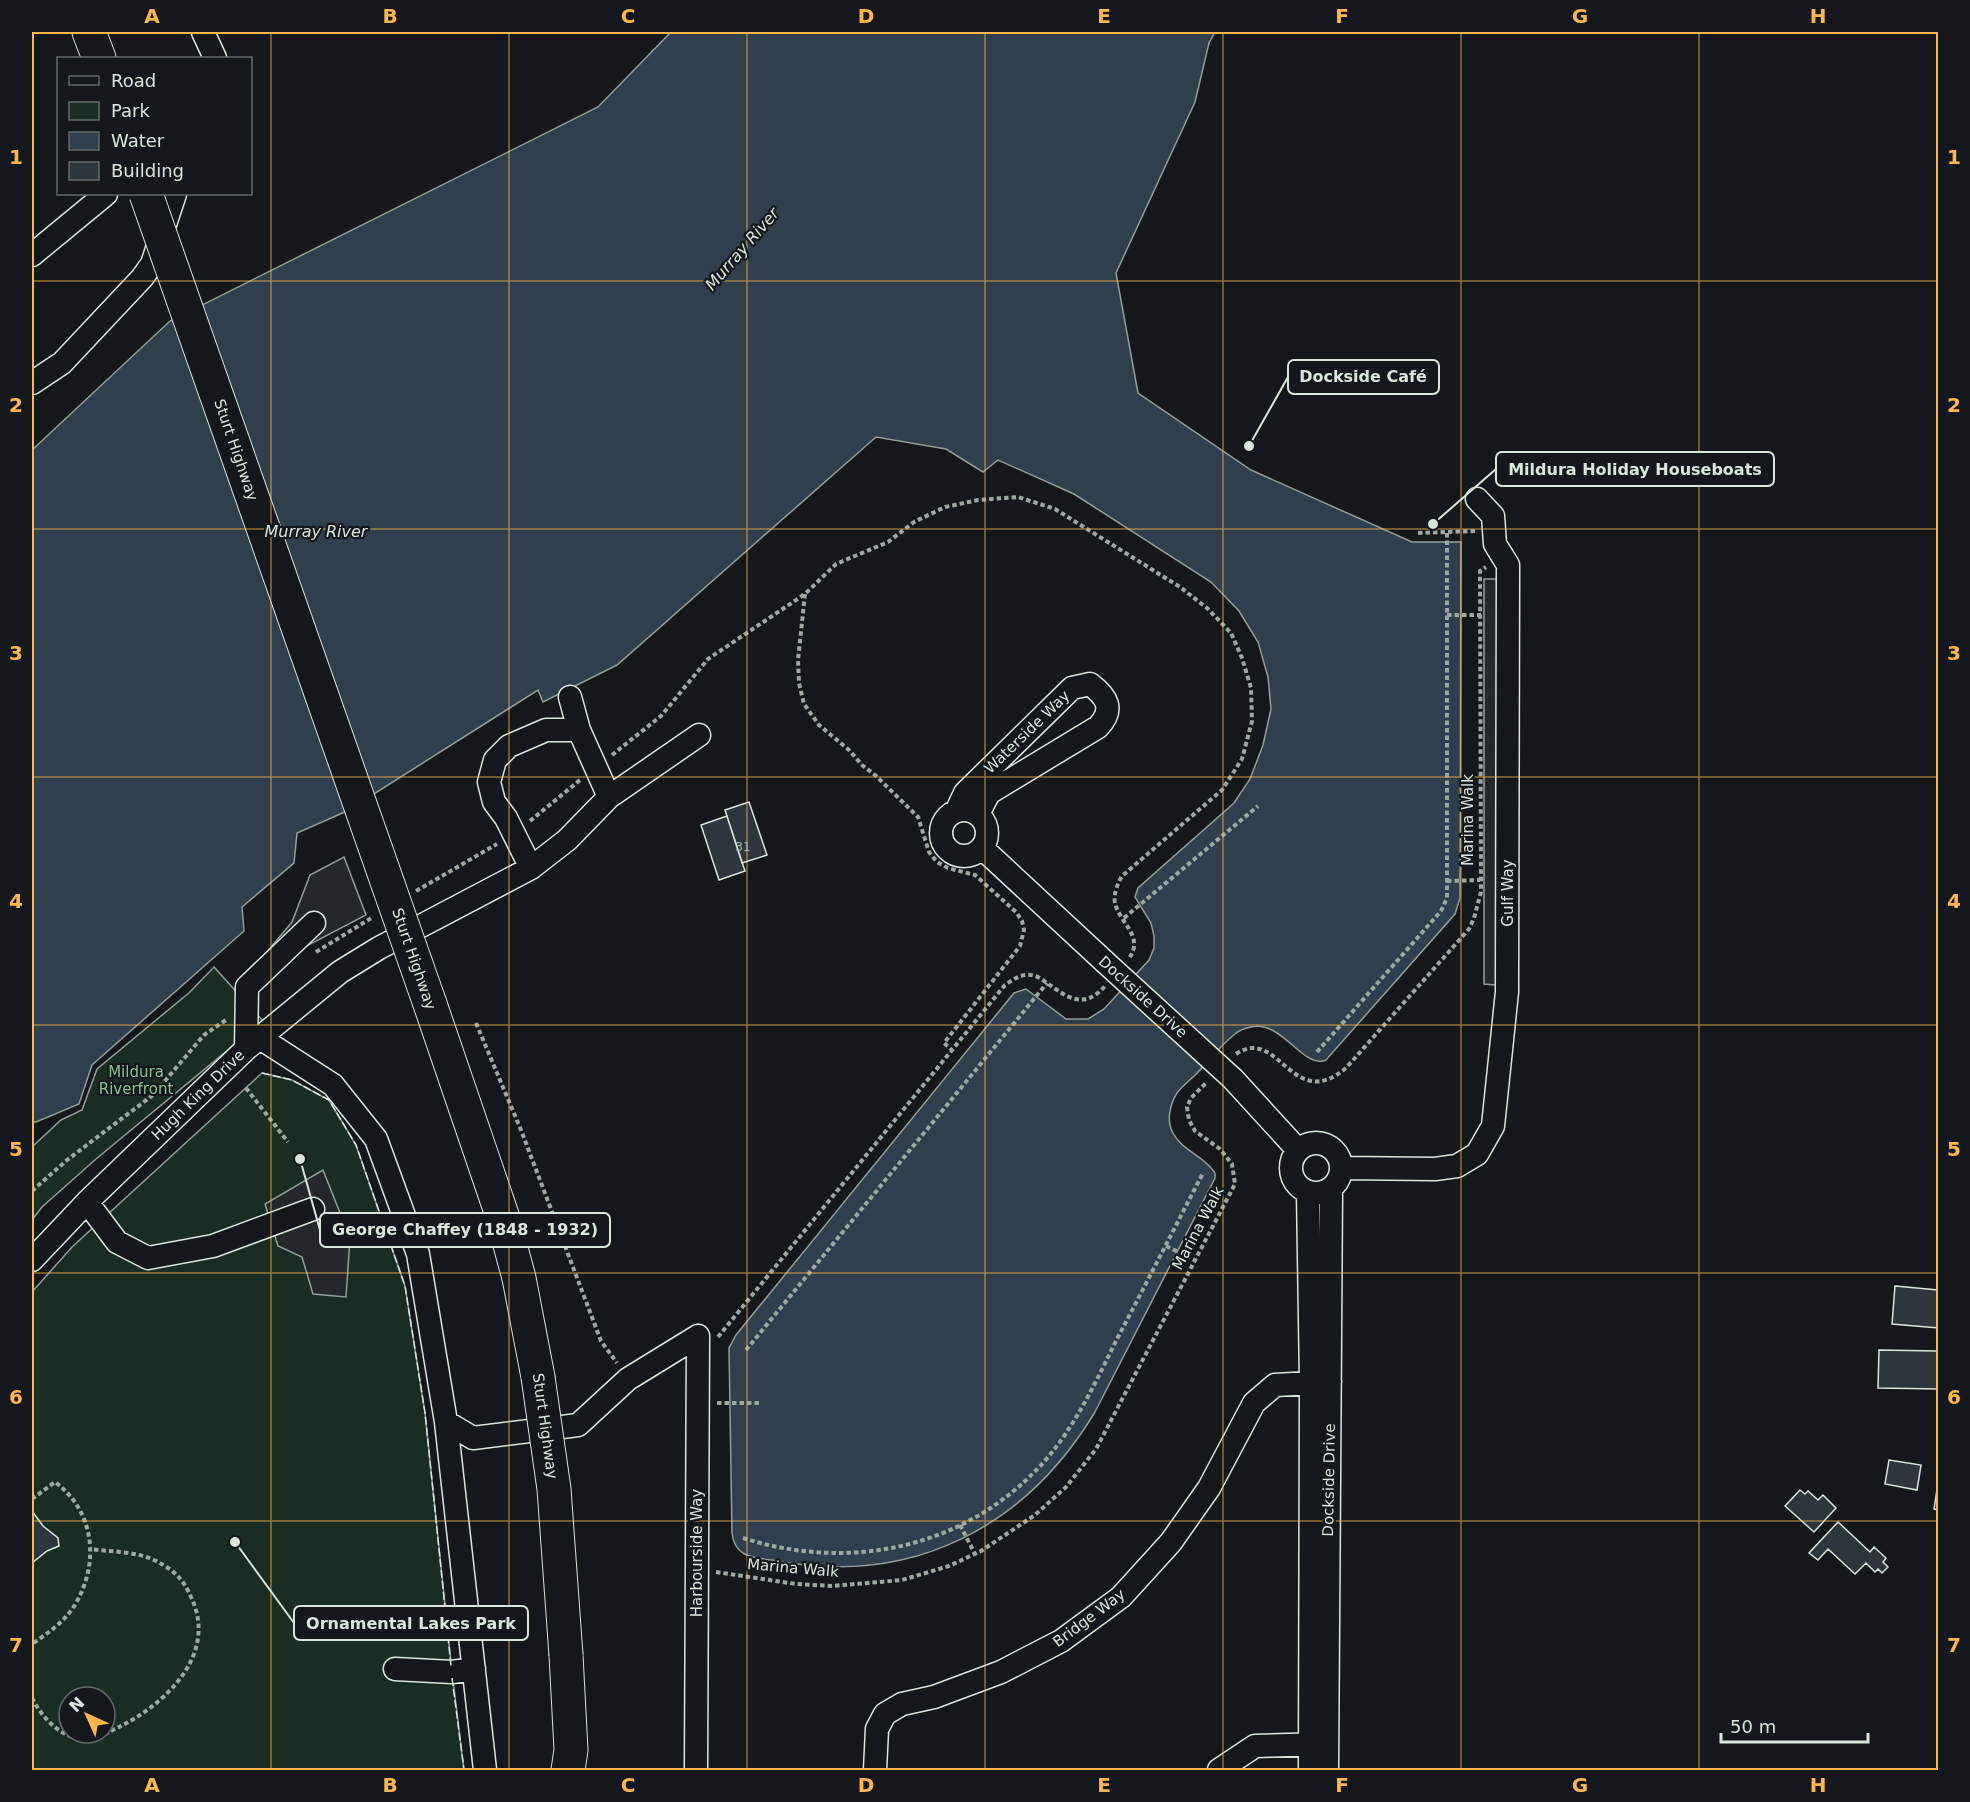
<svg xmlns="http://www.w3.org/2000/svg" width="1970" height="1802" font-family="'DejaVu Sans',sans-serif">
<rect width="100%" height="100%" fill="#14181c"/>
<path fill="#1a2d24" stroke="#939e99" stroke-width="1.5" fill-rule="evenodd" d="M214,967L263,1021L96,1159L42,1207L32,1220V1147L61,1120L82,1110L97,1069L190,992Z
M262,1073L292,1080L329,1100L356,1145L405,1286L425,1413L452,1672L464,1770H32V1292L72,1247ZM69,1697H105V1733H69Z"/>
<path fill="#24282b" stroke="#939e99" stroke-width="1.5" d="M1484,579H1508V986L1484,984Z
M344,857L366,915L293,953L242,998L235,990L292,922L310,875Z
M323,1170L350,1238L346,1297L313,1294L302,1257L278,1246L265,1204Z"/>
<path fill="#2f3f4d" stroke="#939e99" stroke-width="1.5" d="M671,32H1215L1209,43L1195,102L1116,273L1138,393L1251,470L1412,542H1461L1460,898L1455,914L1326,1060C1303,1070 1283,1020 1251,1027C1246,1028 1239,1030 1235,1034C1222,1044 1211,1058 1200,1070C1193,1078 1183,1085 1177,1093C1170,1104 1166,1121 1173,1133C1182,1151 1205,1156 1215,1173V1178L1095,1412C1025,1528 912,1586 777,1561C755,1557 735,1559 732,1533L729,1348L736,1335L1014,993L1026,989L1066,1019H1088L1104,1009L1149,960L1154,948V936L1151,923L1135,897L1138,888L1234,803L1250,779L1263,745L1271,709L1268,677L1258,642L1239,611L1211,582L1074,494L998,460L983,472L946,449L876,437L617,665L543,702L538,690L347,811L297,833L294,863L242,907L244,931L92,1065L79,1104L36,1122H32V450L170,321L598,107Z"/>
<path fill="#2c363c" stroke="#d8e6dc" stroke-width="1.5" d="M749,802L767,855L742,863L725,810Z
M727,816L745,871L719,880L701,825Z
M1895,1286L1938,1290V1328L1892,1324Z
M1879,1350L1938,1351V1389L1878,1388Z
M1889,1460L1921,1465L1917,1490L1885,1484Z
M1938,1483V1510L1934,1509Z
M1800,1490L1805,1494L1808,1491L1818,1500L1823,1495L1836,1508L1814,1532L1785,1506Z
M32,1511L43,1526L58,1538L59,1546L47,1551L32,1563Z
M1838,1522L1870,1552L1874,1547L1886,1558L1883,1562L1888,1567L1882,1573L1878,1569L1875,1572L1866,1563L1855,1574L1828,1549L1818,1560L1809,1553Z"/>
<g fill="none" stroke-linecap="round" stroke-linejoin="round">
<g stroke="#d8e6dc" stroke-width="25">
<path id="minor" d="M203,32L215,58
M32,255L106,194
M32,383L62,363L142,278L152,264L175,194
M570,697L579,730
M609,797L699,735
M941 833a23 23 0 1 1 46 0a23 23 0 1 1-46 0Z
M957,810L965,793L1072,688L1090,684C1107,697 1115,709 1098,727L989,793L978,814
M982,848L1105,962
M260,1038L333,1085L376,1139L418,1254L446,1422L485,1770
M246,1049L247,987L314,923
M1233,1079L1298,1150
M1291 1168a25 25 0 1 1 50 0a25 25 0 1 1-50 0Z
M1342,1168L1435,1169L1457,1166L1477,1154L1493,1126L1507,992L1508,565L1495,544L1493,516L1477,499
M1308,1192L1311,1382L1310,1770
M87,1202L117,1242L148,1258L213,1246L313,1209
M32,1260L87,1202L246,1049L340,972L379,948L531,868L567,840L609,797L579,730H546L509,746L495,760L489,782L494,802L506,818L531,868
M446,1422L473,1438L578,1425L628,1379L698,1336
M395,1669L452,1672L474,1669
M696,1770L698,1336
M875,1770L877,1729L885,1714L902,1704L934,1697L1001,1672L1061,1641L1121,1597L1171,1542L1209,1488L1254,1403L1275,1385L1330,1382
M1219,1770L1255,1746L1325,1744
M1327,1770L1331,1189"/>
</g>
<g stroke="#d8e6dc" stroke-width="35">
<path id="highway" d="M89,32L99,58
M430,1004L502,1215L519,1278L538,1377
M566,1655L571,1750L568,1770"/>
</g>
<path stroke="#9da8a2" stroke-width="4" stroke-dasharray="4.5 3" stroke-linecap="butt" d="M1418,533L1475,531
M805,594L798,660L799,683L804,704L819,725L849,750L862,765L875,775L918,817L929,852L937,862L948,868L975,875L1016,912L1022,921L1024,930L1020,946L944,1043L952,1050
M1447,615H1481
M612,755L661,716L708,659L805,594L836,564L888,542L914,522L945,507L978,500L1018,497L1055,509L1180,587L1207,608L1231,633L1242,658L1251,688L1252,721L1242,759L1222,790L1122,876C1118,883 1113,894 1115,903C1119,922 1145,937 1129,958
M530,821L580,780
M1447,881L1480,880
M416,891L497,844
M1124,918L1258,806
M316,952L373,917
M476,1023L521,1130L601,1341L617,1363
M1317,1052L1441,911L1447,898V532
M1236,1054C1279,1025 1292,1114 1346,1068L1469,929L1474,918L1481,892L1480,571L1486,567
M246,1088L288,1142
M32,1191L67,1160L153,1095L204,1035L226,1020
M1166,1246L1195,1260
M718,1337L1005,985C1014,979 1023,972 1035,976C1039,977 1044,981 1047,983C1068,998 1084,1010 1105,986
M746,1350L1047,983
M717,1403H761
M32,1499L55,1482C94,1511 100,1561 76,1603C66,1621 48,1633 32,1644
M960,1525L975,1554
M743,1538C853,1573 972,1547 1049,1456C1078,1421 1097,1379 1117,1339C1146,1284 1174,1229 1203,1173
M716,1572L796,1584L832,1586L902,1580L949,1566L981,1551L1035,1515L1066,1487L1096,1449L1235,1184L1232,1164L1220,1149L1195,1131L1189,1120L1187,1107L1191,1098L1207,1082
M32,1698C42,1717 59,1737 83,1739C95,1740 111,1731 121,1726C168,1702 218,1653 191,1597C183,1579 175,1571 158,1562C138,1551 112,1552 90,1549"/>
<use href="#minor" stroke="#14181c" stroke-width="22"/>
<use href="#highway" stroke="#14181c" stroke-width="33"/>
<g stroke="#d8e6dc" stroke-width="25" stroke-linecap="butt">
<path id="minor-bridge" d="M1105,962L1233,1079"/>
</g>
<g stroke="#d8e6dc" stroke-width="35" stroke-linecap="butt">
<path id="highway-bridge" d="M146,194L430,1004
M538,1377L554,1489L566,1655"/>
</g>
<use href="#minor-bridge" stroke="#14181c" stroke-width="22"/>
<use href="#highway-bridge" stroke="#14181c" stroke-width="33"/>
<path stroke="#d8e6dc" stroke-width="1.5" stroke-dasharray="8 3" stroke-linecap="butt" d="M262,1073L292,1080L329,1100L356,1145L405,1286L425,1413L451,1666
M452,1678L464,1770"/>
</g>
<path fill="none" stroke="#ffb74d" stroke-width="1.5" stroke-opacity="0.55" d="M271,32V1770M509,32V1770M747,32V1770M985,32V1770M1223,32V1770M1461,32V1770M1699,32V1770M32,281H1938M32,529H1938M32,777H1938M32,1025H1938M32,1273H1938M32,1521H1938"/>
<g text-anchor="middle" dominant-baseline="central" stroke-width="4.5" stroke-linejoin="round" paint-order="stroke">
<g font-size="12" fill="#adbab4">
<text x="743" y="847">31</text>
</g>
<g font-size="15" fill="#d8e6dc" stroke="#14181c">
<text transform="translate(236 450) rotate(71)">Sturt Highway</text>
<text transform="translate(1027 732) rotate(-44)">Waterside Way</text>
<text transform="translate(1468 820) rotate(-90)">Marina Walk</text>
<text transform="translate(1508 893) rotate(-90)">Gulf Way</text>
<text transform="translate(414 959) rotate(71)">Sturt Highway</text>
<text transform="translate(1143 997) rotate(42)">Dockside Drive</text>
<text transform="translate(198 1095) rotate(-44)">Hugh King Drive</text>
<text transform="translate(1198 1228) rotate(-62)">Marina Walk</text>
<text transform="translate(545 1426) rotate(82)">Sturt Highway</text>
<text transform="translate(1329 1480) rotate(-89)">Dockside Drive</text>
<text transform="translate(697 1553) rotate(-90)">Harbourside Way</text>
<text transform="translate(793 1568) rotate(5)">Marina Walk</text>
<text transform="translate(1089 1618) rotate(-37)">Bridge Way</text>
</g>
<g font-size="15" fill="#8ac095" stroke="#14181c">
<text x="136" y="1072">Mildura<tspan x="136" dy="17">Riverfront</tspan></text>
</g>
<g font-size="16" font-style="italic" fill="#d8e6dc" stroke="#14181c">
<text transform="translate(742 249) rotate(-49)">Murray River</text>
<text x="316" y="531">Murray River</text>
</g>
</g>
<path fill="none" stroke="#d8e6dc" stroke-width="2" d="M1249 446L1288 377M1433 524L1496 469M300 1159L320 1230M235 1542L294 1623"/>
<g fill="#d8e6dc" stroke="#14181c" stroke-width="2">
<circle cx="1249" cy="446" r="6"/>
<circle cx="1433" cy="524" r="6"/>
<circle cx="300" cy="1159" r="6"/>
<circle cx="235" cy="1542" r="6"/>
</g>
<g fill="#14181c" stroke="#d8e6dc" stroke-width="2">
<rect x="1288" y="360" width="151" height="34" rx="6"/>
<rect x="1496" y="452" width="278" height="34" rx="6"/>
<rect x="320" y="1213" width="290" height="34" rx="6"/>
<rect x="294" y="1606" width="234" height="34" rx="6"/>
</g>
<g font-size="16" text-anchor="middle" font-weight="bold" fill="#d8e6dc">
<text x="1363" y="382">Dockside Café</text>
<text x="1635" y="475">Mildura Holiday Houseboats</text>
<text x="465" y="1235">George Chaffey (1848 - 1932)</text>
<text x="411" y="1629">Ornamental Lakes Park</text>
</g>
<rect width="1970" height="1802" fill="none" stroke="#14181c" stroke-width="66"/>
<rect x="57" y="57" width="195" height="138" fill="#14181c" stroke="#626a69" stroke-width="1.5"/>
<rect x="69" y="76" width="30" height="9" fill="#14181c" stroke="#626a69" stroke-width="1.5"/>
<text x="111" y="87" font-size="18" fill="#d8e6dc">Road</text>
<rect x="69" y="102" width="30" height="18" fill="#1a2d24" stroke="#626a69" stroke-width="1.5"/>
<text x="111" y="117" font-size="18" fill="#d8e6dc">Park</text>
<rect x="69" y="132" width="30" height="18" fill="#2f3f4d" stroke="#626a69" stroke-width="1.5"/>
<text x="111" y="147" font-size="18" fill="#d8e6dc">Water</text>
<rect x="69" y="162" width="30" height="18" fill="#2c363c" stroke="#626a69" stroke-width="1.5"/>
<text x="111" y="177" font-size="18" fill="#d8e6dc">Building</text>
<g transform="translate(87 1715) rotate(315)"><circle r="28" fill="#14181c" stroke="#626a69" stroke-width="1.5"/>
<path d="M0-4.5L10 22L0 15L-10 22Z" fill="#ffb74d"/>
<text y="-9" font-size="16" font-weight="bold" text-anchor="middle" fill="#d8e6dc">N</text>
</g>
<path d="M1721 1733v9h147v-9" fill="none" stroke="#d8e6dc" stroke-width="3"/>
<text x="1730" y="1733" font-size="18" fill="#d8e6dc" stroke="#14181c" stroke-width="4.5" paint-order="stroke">50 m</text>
<rect x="33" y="33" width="1904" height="1736" fill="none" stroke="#ffb74d" stroke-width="2"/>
<g font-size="20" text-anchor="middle" font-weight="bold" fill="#ffb74d">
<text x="152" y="23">A</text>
<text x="390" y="23">B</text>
<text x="628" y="23">C</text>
<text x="866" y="23">D</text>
<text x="1104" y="23">E</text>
<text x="1342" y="23">F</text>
<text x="1580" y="23">G</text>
<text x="1818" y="23">H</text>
<text x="16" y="164">1</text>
<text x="1954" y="164">1</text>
<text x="16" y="412">2</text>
<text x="1954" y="412">2</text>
<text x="16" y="660">3</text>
<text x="1954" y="660">3</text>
<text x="16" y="908">4</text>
<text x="1954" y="908">4</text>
<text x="16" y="1156">5</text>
<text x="1954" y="1156">5</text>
<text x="16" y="1404">6</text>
<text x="1954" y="1404">6</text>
<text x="16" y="1652">7</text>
<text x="1954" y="1652">7</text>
<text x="152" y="1792">A</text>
<text x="390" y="1792">B</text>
<text x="628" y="1792">C</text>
<text x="866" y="1792">D</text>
<text x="1104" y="1792">E</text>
<text x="1342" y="1792">F</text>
<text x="1580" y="1792">G</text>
<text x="1818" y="1792">H</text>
</g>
</svg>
